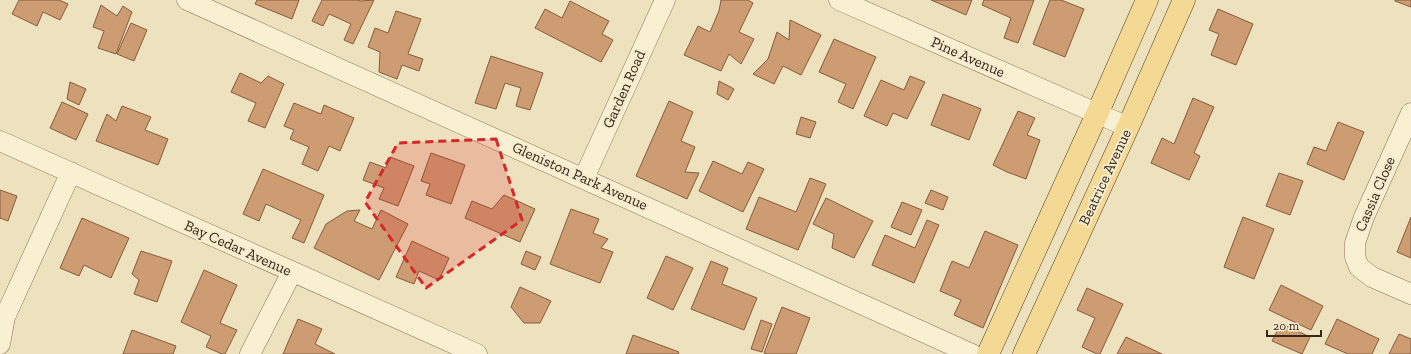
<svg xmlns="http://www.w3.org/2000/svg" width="1411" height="354" font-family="'Zilla Slab',serif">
<rect width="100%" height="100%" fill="#eee1be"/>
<path fill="#cd9c73" stroke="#865c3c" d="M19,0H59L68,4L60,20L43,12L37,26L12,14Z
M257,0H299L292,19L255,4Z
M322,0H357L360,1L374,0L353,44L344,40L351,24L329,14L323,26L312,21Z
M721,0H748L753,3L739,32L754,39L741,64L729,54L721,71L684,55L698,26L710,32L719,11Z
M931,0H972L966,15Z
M984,0H1034L1018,43L1004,38L1011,18L982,5Z
M1050,0H1061L1084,9L1065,57L1033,44Z
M1395,0H1411V7L1395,1Z
M570,1L609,21L602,34L613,40L601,62L535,28L545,9L562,18Z
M101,5L117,16L123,6L132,12L116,54L98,48L104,31L93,27Z
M1218,9L1253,24L1236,65L1211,55L1219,34L1209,30Z
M396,11L421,19L408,54L423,59L419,71L402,65L397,79L379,72L380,52L368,47L375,28L388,33Z
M790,20L821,35L801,75L783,66L774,84L753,74L768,59L777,32L789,40Z
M131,23L147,30L134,61L117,54Z
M834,39L876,57L853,109L838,102L846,84L819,72Z
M491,56L543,73L530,110L516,106L521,88L505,83L496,109L475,103Z
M240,73L261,83L268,76L284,84L265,128L248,121L256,103L231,92Z
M910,76L925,82L907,119L893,113L887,126L864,116L881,80L904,90Z
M719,81L734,89L728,100L717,94Z
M70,82L86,89L79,105L67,99Z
M943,94L981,109L969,140L931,125Z
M1193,98L1214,107L1194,153L1200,156L1189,180L1151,163L1162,138L1174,144Z
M669,101L693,112L681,141L695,147L685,172L699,173L687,199L636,176Z
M62,102L88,114L76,140L50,128Z
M294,103L321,114L324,105L354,118L340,151L329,146L318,171L302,164L309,147L290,139L294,130L284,126Z
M122,106L151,117L145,130L168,139L158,165L96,141L107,114L116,121Z
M1018,111L1035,118L1027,135L1040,140L1026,179L1007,172L993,165Z
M801,117L816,122L810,138L796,134Z
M1338,122L1364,132L1344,180L1307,164L1314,147L1326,151Z
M431,153L465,165L451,204L426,195L430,184L421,181Z
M390,157L414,166L398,206L379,199L384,188L363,180L370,162L386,168Z
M713,161L742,174L748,162L764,169L743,212L699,191Z
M263,169L324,195L304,243L292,238L301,220L266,204L259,221L243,214Z
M1279,173L1303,181L1290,215L1266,206Z
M810,178L826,184L798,250L746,229L759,197L796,212Z
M0,190L17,196L8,221L0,218Z
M931,190L948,197L943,210L925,203Z
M504,195L535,209L520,242L465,218L472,201L492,209Z
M826,198L873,221L854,258L832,248L834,234L813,224Z
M902,202L922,210L911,235L891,227Z
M571,209L599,219L593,233L608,239L601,248L613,252L600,283L550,264Z
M360,210L354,221L372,229L381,210L408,224L379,280L314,248L326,224L347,211Z
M1243,217L1274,229L1254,279L1224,267Z
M1411,217V258L1397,252Z
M82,218L129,238L111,278L84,265L79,276L60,268Z
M927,220L939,225L914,283L872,265L885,235L915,248Z
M985,231L1018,245L983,328L954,315L961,300L940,291L952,261L969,268Z
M412,241L449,258L439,280L419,271L414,284L396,277Z
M141,251L172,261L157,302L134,294L139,280L132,274Z
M526,251L541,257L535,270L521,264Z
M666,256L693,268L673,310L647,298Z
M711,261L728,268L722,284L757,298L744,330L691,309Z
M204,270L237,285L220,323L237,330L225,354H222L206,347L211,336L181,322Z
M1281,285L1323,306L1311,330L1269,310Z
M520,287L551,301L540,323H524L511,307Z
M1087,288L1123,304L1100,354H1097L1082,347L1095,318L1077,310Z
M782,307L810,318L796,354H767L764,353Z
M298,319L322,329L315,344L335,354H283Z
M1337,319L1379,339L1372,354H1348L1325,344Z
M761,320L772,324L762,352L751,349Z
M1281,323L1310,337L1302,354L1272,341Z
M132,330L176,346L173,354H123Z
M1399,334L1411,339V354H1389Z
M633,335L679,352L678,354H626Z
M1126,337L1162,354H1117Z"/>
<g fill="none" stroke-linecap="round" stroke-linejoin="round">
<g stroke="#867256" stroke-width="21">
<path id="minor" d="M187,0L972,354
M839,0L1128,127
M1411,113L1364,217L1355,243V257L1359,267L1372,277L1411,294
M0,141L477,354
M584,178L665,0
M0,344L5,317L71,172
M250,354L292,272"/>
</g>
<g stroke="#54402b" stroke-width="23">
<path id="major" d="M988,354L1097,114L1147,0
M1024,354L1128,127L1184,0"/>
</g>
<use href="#minor" stroke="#f9efd1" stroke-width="20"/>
<use href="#major" stroke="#f3d994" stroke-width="22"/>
</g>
<path fill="#d62828" fill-opacity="0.2" stroke="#d62828" stroke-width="3" stroke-dasharray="8 5" stroke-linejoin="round" d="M496,139L522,220L426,288L365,202L398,143Z"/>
<g text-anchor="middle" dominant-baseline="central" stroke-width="4" stroke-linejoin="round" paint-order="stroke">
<g font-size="15" fill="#35291b" stroke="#f6ebcd">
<text transform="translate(968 57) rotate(24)">Pine Avenue</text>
<text transform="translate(624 89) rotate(-66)">Garden Road</text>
<text transform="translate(580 176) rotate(24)">Gleniston Park Avenue</text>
<text transform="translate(1105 177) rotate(-65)">Beatrice Avenue</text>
<text transform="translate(1375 194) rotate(-67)">Cassia Close</text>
<text transform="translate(238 248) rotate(24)">Bay Cedar Avenue</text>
</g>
</g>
<path d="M1267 330v6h54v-6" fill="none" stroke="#35291b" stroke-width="2"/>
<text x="1273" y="330" font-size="12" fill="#35291b" stroke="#f6ebcd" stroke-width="3" paint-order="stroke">20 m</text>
</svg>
